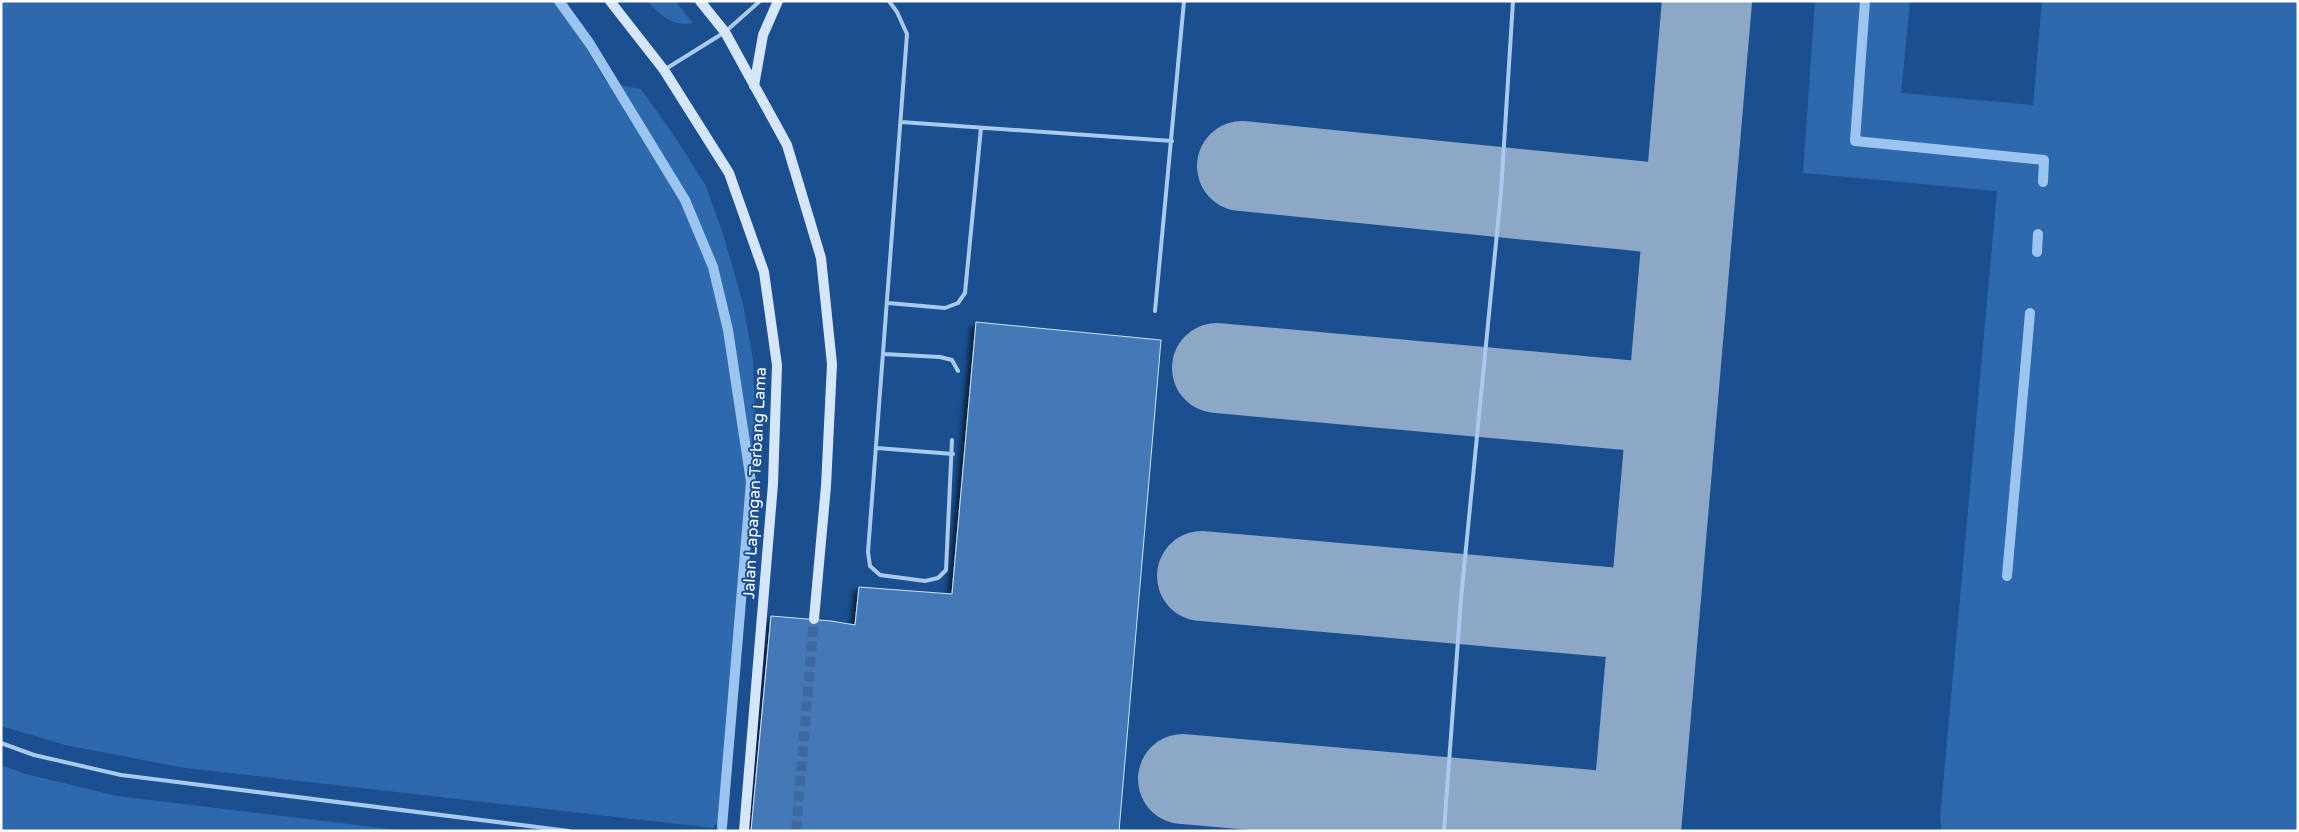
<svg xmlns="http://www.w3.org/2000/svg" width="2299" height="832" font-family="'Varela Round',sans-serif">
<defs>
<filter id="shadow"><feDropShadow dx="-4.5" dy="4.5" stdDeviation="2.5" flood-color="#0009"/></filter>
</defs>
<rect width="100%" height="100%" fill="#1b4f8f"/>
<path fill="#2e69ad" d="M1,1H553L586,47L607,83L641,89L677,140L706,186L723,234L743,304L753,360L755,423L747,482L719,820L713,828L185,768L65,745L1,726Z
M648,1H675L693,23C675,28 659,15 648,1Z
M1815,1H1910L1901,93L2033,105L2042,1H2298V831H1942L1940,818L1997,191L1803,173Z
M1,765L26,774L117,796L406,831H1Z"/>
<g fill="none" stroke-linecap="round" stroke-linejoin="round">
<path stroke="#9cc4f0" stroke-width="10" d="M559,1L590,44L685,200L713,267L728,330L751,482L722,827
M1865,1L1855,141L2044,160L2043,182
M2037,252L2038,234
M2007,576L2030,313"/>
<path stroke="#8da7c7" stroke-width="90" d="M1242,166L1688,211
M1217,368L1670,409
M1202,576L1653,616
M1183,779L1637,819
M1636,831L1707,1"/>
</g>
<path fill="#4478b7" stroke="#cfe3fa" filter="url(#shadow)" d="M976,322L1161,340L1119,831H751L771,616L831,621L855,625L859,587L952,594Z"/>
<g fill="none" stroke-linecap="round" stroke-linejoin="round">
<path stroke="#3d69a0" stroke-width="10" stroke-dasharray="10 5" stroke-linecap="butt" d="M796,831L814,619"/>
<path stroke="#a9c9ee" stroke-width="4" d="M889,1L897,12L907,34L868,552L870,566L880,575L925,581L938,578L946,570L952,440
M664,70L725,32L760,1
M901,122L1172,141
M888,303L945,308L958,303L965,293L981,128
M1155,311L1184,1
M884,354L940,357L952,360L958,371
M877,448L953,454
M1,743L34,755L121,775L569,831
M1444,831L1461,599L1501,192L1513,1"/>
<path stroke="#d6e6fa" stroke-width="10" d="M610,1L664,70L729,173L764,272L777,365L773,484L744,831
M700,1L725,32L787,145L821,258L832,364L826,486L814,619
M754,86L763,35L778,1"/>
</g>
<g text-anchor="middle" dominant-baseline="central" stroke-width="4" stroke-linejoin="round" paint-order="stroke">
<g font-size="16" fill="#fff" stroke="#1b4f8f">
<text transform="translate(755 483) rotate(-87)">Jalan Lapangan Terbang Lama</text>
</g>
</g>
<rect width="2299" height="832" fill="none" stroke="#ffffff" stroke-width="5"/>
</svg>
